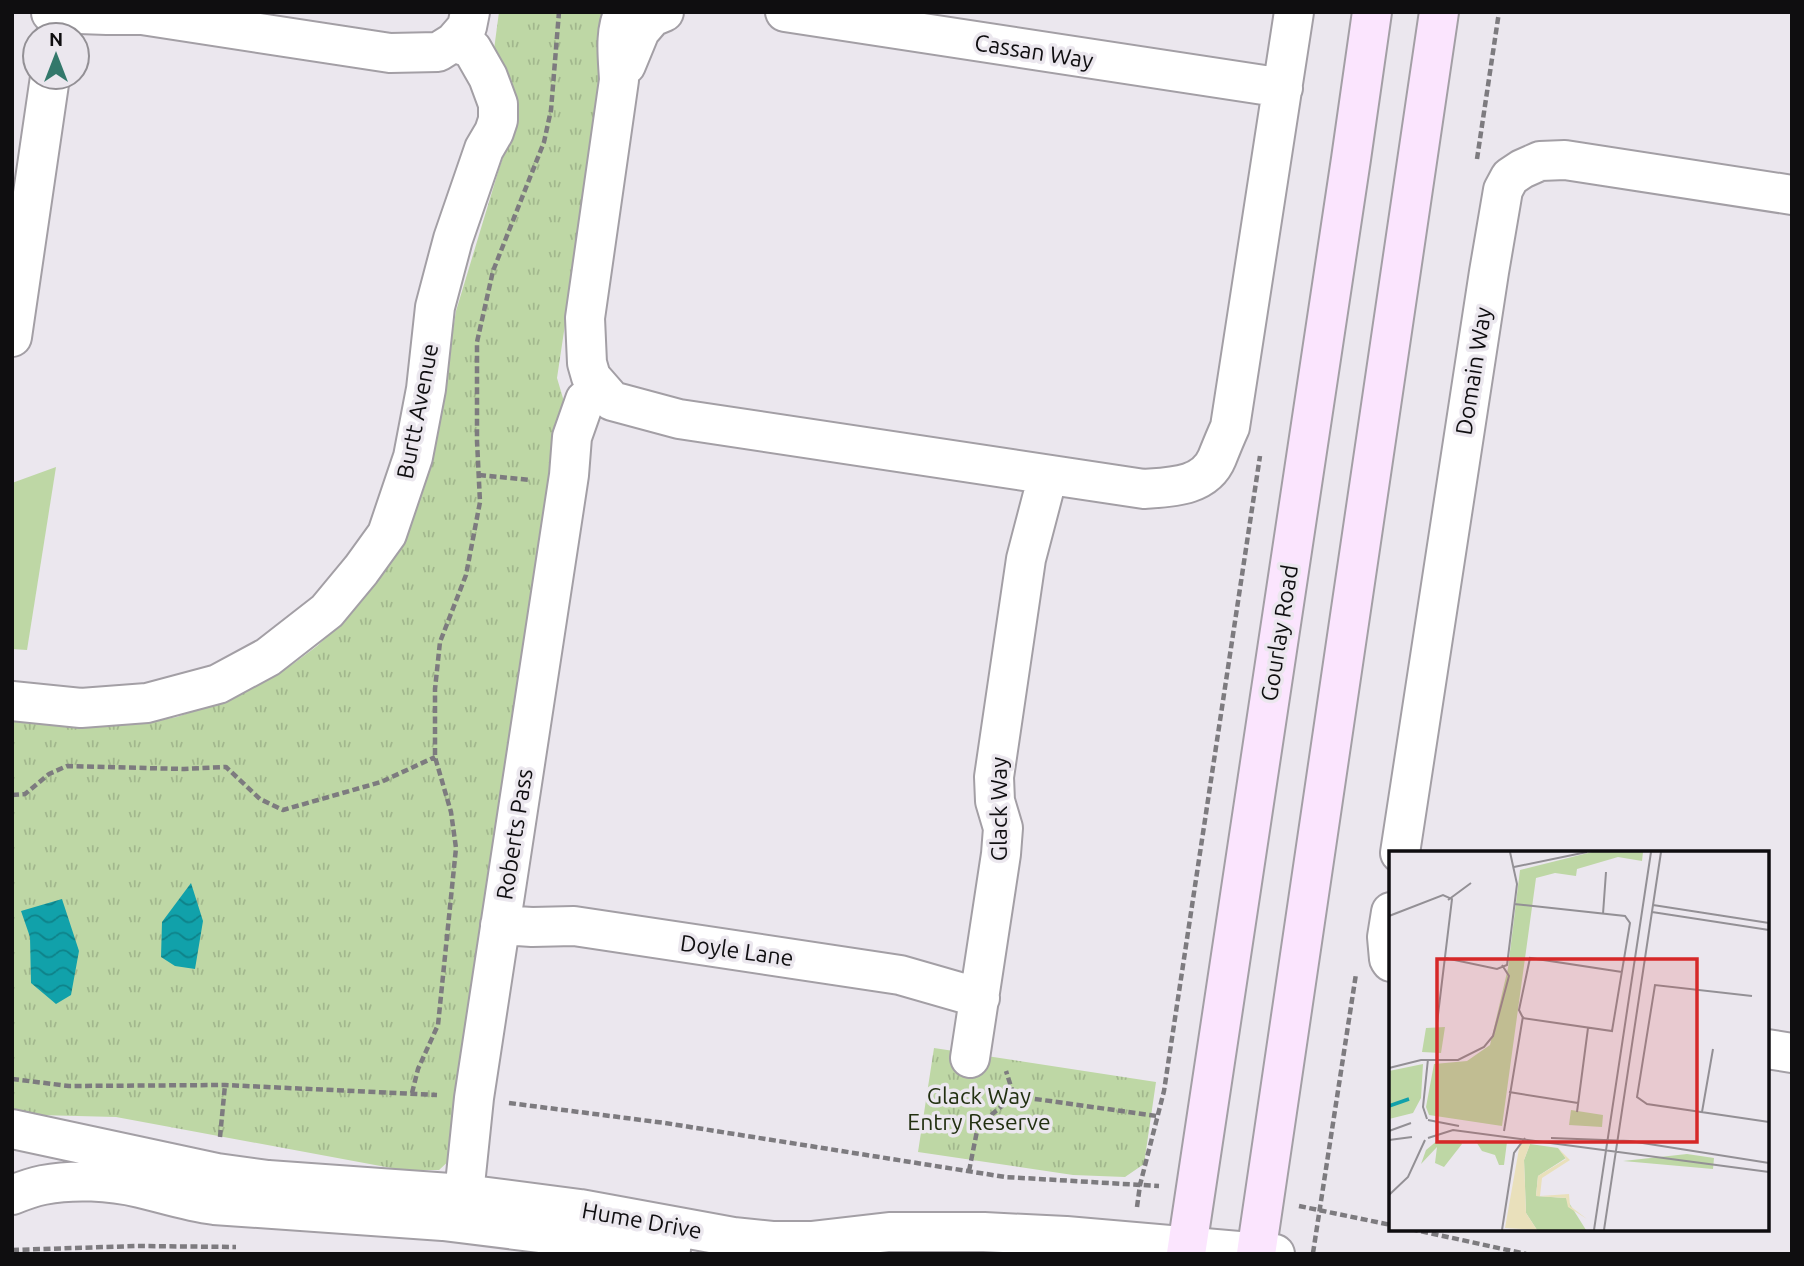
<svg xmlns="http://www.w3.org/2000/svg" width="1804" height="1266" font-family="Ubuntu,sans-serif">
<defs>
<pattern id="park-tufts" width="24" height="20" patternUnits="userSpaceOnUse" patternTransform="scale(1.75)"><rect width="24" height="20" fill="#bed7a5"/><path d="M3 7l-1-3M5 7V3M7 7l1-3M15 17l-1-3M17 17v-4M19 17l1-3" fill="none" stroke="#a2b78d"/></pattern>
<pattern id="water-waves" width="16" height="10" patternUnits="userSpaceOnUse" patternTransform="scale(1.75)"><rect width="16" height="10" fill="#11a1aa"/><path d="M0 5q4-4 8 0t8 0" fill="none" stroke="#0e8289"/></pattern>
</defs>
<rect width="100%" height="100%" fill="#ebe7ee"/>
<path fill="#bed7a5" d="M56,467L27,650L12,649V483Z"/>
<path fill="url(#park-tufts)" d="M499,12H612L557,378L568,415L452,1158L439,1170H402L116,1117L38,1115L12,1110V719L95,726L145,723L177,717L234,697L264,682L293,664L317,646L344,621L365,597L386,567L414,513L424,489L432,461L456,311L498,172L514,125L493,57Z
M934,1048L1156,1082L1144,1164L1125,1177L1073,1175L918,1152Z"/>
<path fill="url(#water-waves)" d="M191,883L203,921L195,969L175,966L161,957L162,922Z
M62,899L79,951L71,995L56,1004L31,983L30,937L21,911Z"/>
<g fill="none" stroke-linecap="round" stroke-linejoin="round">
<g stroke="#a39fa5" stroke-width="42">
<path id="minor" d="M624,12C614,32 618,58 619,80L585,318L587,363L591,377L612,401L679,419L1144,489C1171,487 1205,487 1217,458C1221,448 1225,438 1230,427L1294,12
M785,12L1283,88
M51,13L107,15H142L390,53L438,52L454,42L467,27L470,12
M626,65L640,31L652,17L664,12
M12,337L50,77
M12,701L81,708L147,703L218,684L268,657L327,611L361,570L387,534L413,457L426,389L435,307L453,239L484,149L494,132L498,120V104L488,77L472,49L454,42
M1400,853L1489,272L1503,190L1510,177L1522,169L1540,161L1565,160L1792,195
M1391,912L1387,937L1389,959L1391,962
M500,925L532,927L574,926L900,975L980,998
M1767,1049L1792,1053
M970,1058L1001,854L1003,828L995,801L994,777L1026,559L1048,475
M464,1194L474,1098L569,475L572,437L585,400L601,391"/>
</g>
<g stroke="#a39fa5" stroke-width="42">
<path id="tertiary" d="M12,1129L217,1173L268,1180L464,1194L580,1209L733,1237L772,1241H811L889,1232H984L1066,1236L1275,1254
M12,1195C22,1191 33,1187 43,1185C74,1179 110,1181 140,1188C165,1194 189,1202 214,1205L443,1221L671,1249"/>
</g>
<g stroke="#a39fa5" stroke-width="42">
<path id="secondary" d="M1186,1254L1351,159L1372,12
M1256,1254L1439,12"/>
</g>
<path stroke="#7d7b7f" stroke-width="4.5" stroke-dasharray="7 3.5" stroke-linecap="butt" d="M1477,159L1499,12
M479,475L530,480
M12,795L25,794L49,774L67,766L184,769L226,767L260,799L283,810L381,782L435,757
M12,1079L69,1086L225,1085L437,1095
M412,1093L418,1069L438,1025L456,848L451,812L435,757V689L440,642L466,575L480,502L477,441V342L493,271L544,142L551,110L559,12
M1014,1096L1157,1116
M509,1103L665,1123L1005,1177L1159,1186
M220,1137L225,1085
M969,1171L978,1126L1014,1096L1006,1071
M1299,1206L1391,1225
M1137,1207L1140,1185L1164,1091L1260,456
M1411,1229L1526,1254
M12,1250L137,1246L236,1247
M1313,1253L1356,974"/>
<use href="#minor" stroke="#fff" stroke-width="38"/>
<use href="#tertiary" stroke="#fff" stroke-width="38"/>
<use href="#secondary" stroke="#fbe5fe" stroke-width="38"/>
</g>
<g text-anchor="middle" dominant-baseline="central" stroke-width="7" stroke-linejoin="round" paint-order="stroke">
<g font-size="23" fill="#0f0e10" stroke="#ebe7ee">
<text transform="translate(1034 51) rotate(9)">Cassan Way</text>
<text transform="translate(1473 371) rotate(-81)">Domain Way</text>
<text transform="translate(417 411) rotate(-79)">Burtt Avenue</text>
<text transform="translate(1279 633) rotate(-81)">Gourlay Road</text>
<text transform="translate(998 809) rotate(-90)">Glack Way</text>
<text transform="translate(514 834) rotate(-81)">Roberts Pass</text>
<text transform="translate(737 950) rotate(8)">Doyle Lane</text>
<text transform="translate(642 1220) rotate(10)">Hume Drive</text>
</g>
<g font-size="23" fill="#223011" stroke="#ebe7ee">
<text x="979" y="1095">Glack Way<tspan x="979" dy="26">Entry Reserve</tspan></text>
</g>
</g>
<g transform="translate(1389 851)">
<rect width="380" height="380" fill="#ebe7ee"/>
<path d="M56,176L52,202L33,201L37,177ZM49,289H70L73,293L55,316L46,312L48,296L32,313L37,299ZM86,289L118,291L115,314H110L106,304L93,300ZM141,293L169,297L177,307L149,325L147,345L177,347L197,379H148L137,362L135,309ZM298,303L325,307L324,318L234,310Z" fill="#bed7a5"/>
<path d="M131,292L141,293L135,309L137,362L148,379L116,377ZM169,297L181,309L153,327L151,345L180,343L181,355L198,368L179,356L177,347L147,345L149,325L177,308Z" fill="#e9e0bb"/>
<path d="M203,1H254L253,10L229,6L188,18L187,25L166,22L147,27L113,275L40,264L37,256L45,213L78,210L101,194L119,117L131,19ZM34,213L32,247L24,262L0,268V220ZM182,259L214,264L213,276L180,274Z" fill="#bed7a5"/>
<path fill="none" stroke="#11a1aa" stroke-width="3.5" d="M0,255L20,248"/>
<path fill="none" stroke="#939095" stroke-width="2" d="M125,16L198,1M59,49L82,32M125,53L236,65L241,72L223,180L134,167L130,159L141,107L233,121M264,54L380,72M263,61L380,79M214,63L217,21M0,65L54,44L63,48L48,172M56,107L108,118L118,114L128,33L121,1M363,145L266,134L248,246L258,253L380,271M0,217L32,209H69L95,196L104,185L120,125L113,114M120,241L189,252M188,261L199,177M313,261L324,198M38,268L34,256L39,208M39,269L70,275M0,280L22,272M115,280L134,165M39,287L64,279L380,321M162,287L241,290L380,312M0,289L23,286M0,344L19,326L36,289M113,379L125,302L136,287M205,379L262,1M215,379L272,1"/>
<path fill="#d62828" fill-opacity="0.15" stroke="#d62828" stroke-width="3.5" d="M48,108H308V291H48Z"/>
<rect width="380" height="380" fill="none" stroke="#0f0e10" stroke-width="3.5"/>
</g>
<rect width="1804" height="1266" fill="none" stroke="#0f0e10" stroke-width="28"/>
<g transform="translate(56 56)"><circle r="33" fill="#ebe7ee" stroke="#939095" stroke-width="2"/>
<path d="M0-5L12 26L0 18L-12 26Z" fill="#33786b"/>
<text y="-10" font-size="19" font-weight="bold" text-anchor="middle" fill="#0f0e10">N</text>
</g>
</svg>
